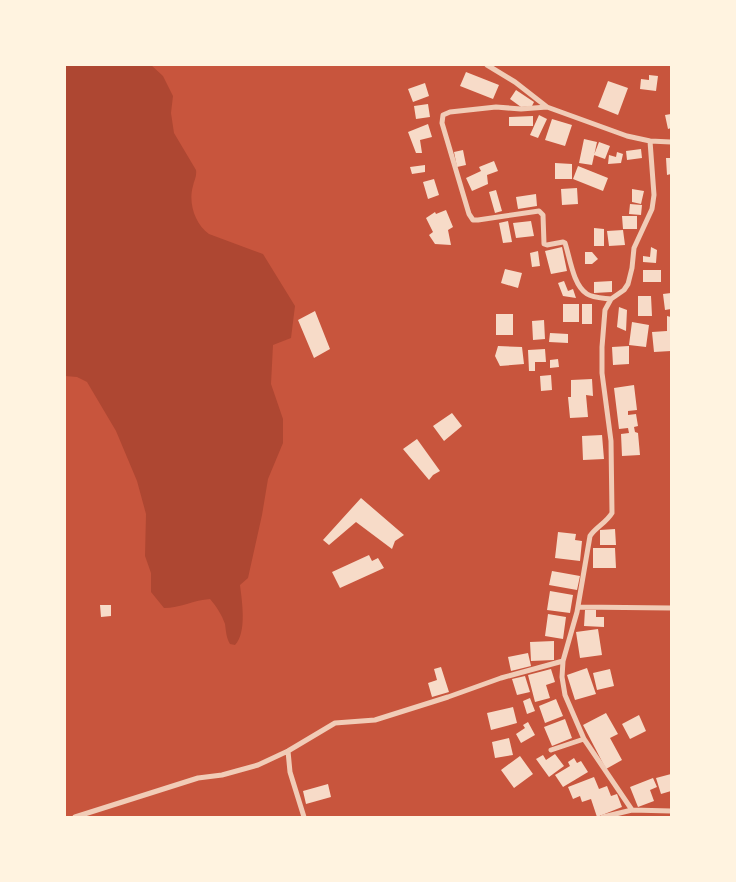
<svg xmlns="http://www.w3.org/2000/svg" width="736" height="882" font-family="Helvetica,sans-serif">
<rect width="100%" height="100%" fill="#c8553d"/>
<path fill="#ae4732" d="M65,65H151L163,76L173,96L171,113L174,133L196,170C197,177 194,180 193,186C188,203 195,224 209,234L263,254L295,306L291,338L273,345L271,384L283,419V443L268,479L262,515L248,578L240,585C242,601 247,632 235,645L230,644C226,637 226,631 225,624C222,615 216,606 210,599C194,600 180,608 164,608L151,592V573L145,556L146,514L137,481L116,431L87,382L77,377L65,376Z"/>
<path fill="#f7dbc8" d="M466,72L499,85L493,99L460,86Z
M649,75L658,76L656,91L640,89L641,79L649,80Z
M608,81L628,88L618,115L598,107Z
M425,83L429,96L413,102L408,89Z
M516,90L534,102L532,106L521,107L510,99Z
M428,104L430,117L416,119L414,106Z
M671,114V128L668,129L665,115Z
M539,115L547,119L538,138L530,135Z
M533,116V126H509V117Z
M552,119L572,125L565,146L545,140Z
M428,124L432,137L420,140L422,153H416L408,132Z
M584,139L597,142L592,165L579,163Z
M599,142L610,146L605,159L594,155Z
M641,149L642,158L627,160L626,151Z
M463,150L466,165L457,167L454,152Z
M617,152L623,154L621,163L608,164L609,155L616,157Z
M666,158H671V174L667,175Z
M494,161L498,171L487,175L488,184L472,191L466,178L481,171L479,167Z
M555,163L572,164V179H555Z
M425,165V172L412,174L410,167Z
M578,166L608,178L603,191L573,179Z
M434,179L439,195L428,199L423,182Z
M577,188L578,204L562,205L561,189Z
M632,189L644,191L641,204L632,202Z
M496,190L502,211L495,213L489,192Z
M536,194L537,206L518,209L516,197Z
M630,204L642,205L641,215L629,214Z
M446,210L453,227L448,230L451,245L435,244L429,235L433,232L426,218L435,212L436,214Z
M622,216H637V229H623Z
M508,221L512,242L503,243L499,223Z
M531,221L534,236L516,238L513,223Z
M594,228L604,229V246H594Z
M623,230L625,245L609,246L607,231Z
M562,247L567,271L551,274L545,251Z
M651,247L657,250L656,263L643,262V256L650,257Z
M538,251L540,266L532,267L530,253Z
M585,252H592L598,259L592,264H585Z
M505,269L522,273L518,288L501,283Z
M643,270H661V282H643Z
M564,281L568,291L573,289L576,298L563,296L558,283Z
M612,281V292L594,293V282Z
M671,293V309L665,310L663,294Z
M638,296H651L652,316H638Z
M563,304H579V322H563Z
M582,304H592V324H582Z
M619,307L627,310L626,331L617,327Z
M315,311L330,349L314,358L298,320Z
M496,314H513V335H496Z
M667,316L671,317V351L654,352L652,332L667,331Z
M544,320L545,339L533,340L532,321Z
M632,322L649,325L646,347L629,345Z
M550,333L568,334V343L549,342Z
M498,346L522,347L524,364L500,366L495,356Z
M629,346V364L613,365L612,347Z
M545,349L546,362H535V371H529L528,350Z
M558,359L559,367L550,368V360Z
M551,375L552,390L541,391L540,376Z
M592,379L593,396L586,395L588,417L570,418L568,397H571V380Z
M634,385L637,410L628,411V415L636,414L638,426L634,427L635,432L638,433L640,455L622,456L621,434L629,433L628,428L619,429L614,388Z
M452,413L462,426L444,441L433,426Z
M602,435L604,459L583,460L582,436Z
M417,439L440,471L433,475L429,480L403,449Z
M361,498L404,535L395,541L392,549L356,522L329,545L323,540Z
M615,529L616,545H600V530Z
M558,532L576,534L575,540L582,541L580,561L555,558Z
M593,548H615L616,568H593Z
M369,555L372,561L378,558L384,568L340,588L332,572Z
M552,571L580,576L577,590L549,585Z
M550,591L573,595L570,613L547,610Z
M100,605H111V616L101,617Z
M585,610H596V617H604V627L584,626Z
M548,614L566,617L563,639L545,636Z
M598,629L602,655L580,658L576,632Z
M554,641V660L531,661L530,642Z
M528,653L531,666L511,671L508,657Z
M441,667L449,692L432,697L428,683L437,680L434,669Z
M587,668L596,694L575,700L567,675Z
M551,669L555,682L546,685L550,698L535,702L528,675Z
M610,669L614,686L597,690L593,673Z
M525,676L530,692L517,695L512,679Z
M530,698L535,711L527,714L523,701Z
M556,699L563,716L545,723L539,706Z
M513,707L517,723L491,730L487,713Z
M606,713L618,734L610,738L622,760L606,769L583,725Z
M639,715L646,731L630,739L622,724Z
M565,719L572,738L552,746L544,727Z
M528,722L535,735L521,743L516,734L525,728L523,725Z
M509,738L513,755L495,758L492,742Z
M555,754L564,766L549,777L536,759L543,755L546,760Z
M520,756L533,774L514,788L501,770Z
M574,758L577,763L581,761L588,772L563,787L555,775L570,766L568,762Z
M671,774V791L661,794L656,778Z
M594,777L599,789L607,786L611,796L617,794L622,807L597,817L591,799L582,802L580,796L573,799L568,787Z
M653,778L657,787L650,790L654,801L638,807L630,787Z
M328,784L331,797L306,804L303,791Z"/>
<g fill="none" stroke-linecap="round" stroke-linejoin="round">
<path stroke="#f1ccb7" stroke-width="5" d="M487,65L515,82L547,107L627,136L650,141L671,142
M547,107L521,109L496,107L450,112L443,115L442,123L469,214L473,220H478L539,211L543,215L544,244L547,245L563,242L565,243C570,258 573,285 587,294C593,298 604,298 611,299
M578,607L671,608
M551,750L584,739
M288,751L290,772L304,817
M632,810L584,739L565,695L562,677L563,661L577,612L590,536C596,527 606,523 612,513L611,441L602,373V347L605,310L611,299L624,290L628,284L632,268L634,248L652,209L654,195L650,141
M75,817L198,778L222,775L258,765L288,751L335,723L375,720L448,697L501,678L563,661
M603,817L632,810L671,811"/>
</g>
<rect width="736" height="882" fill="none" stroke="#fff3e0" stroke-width="132"/>
</svg>
